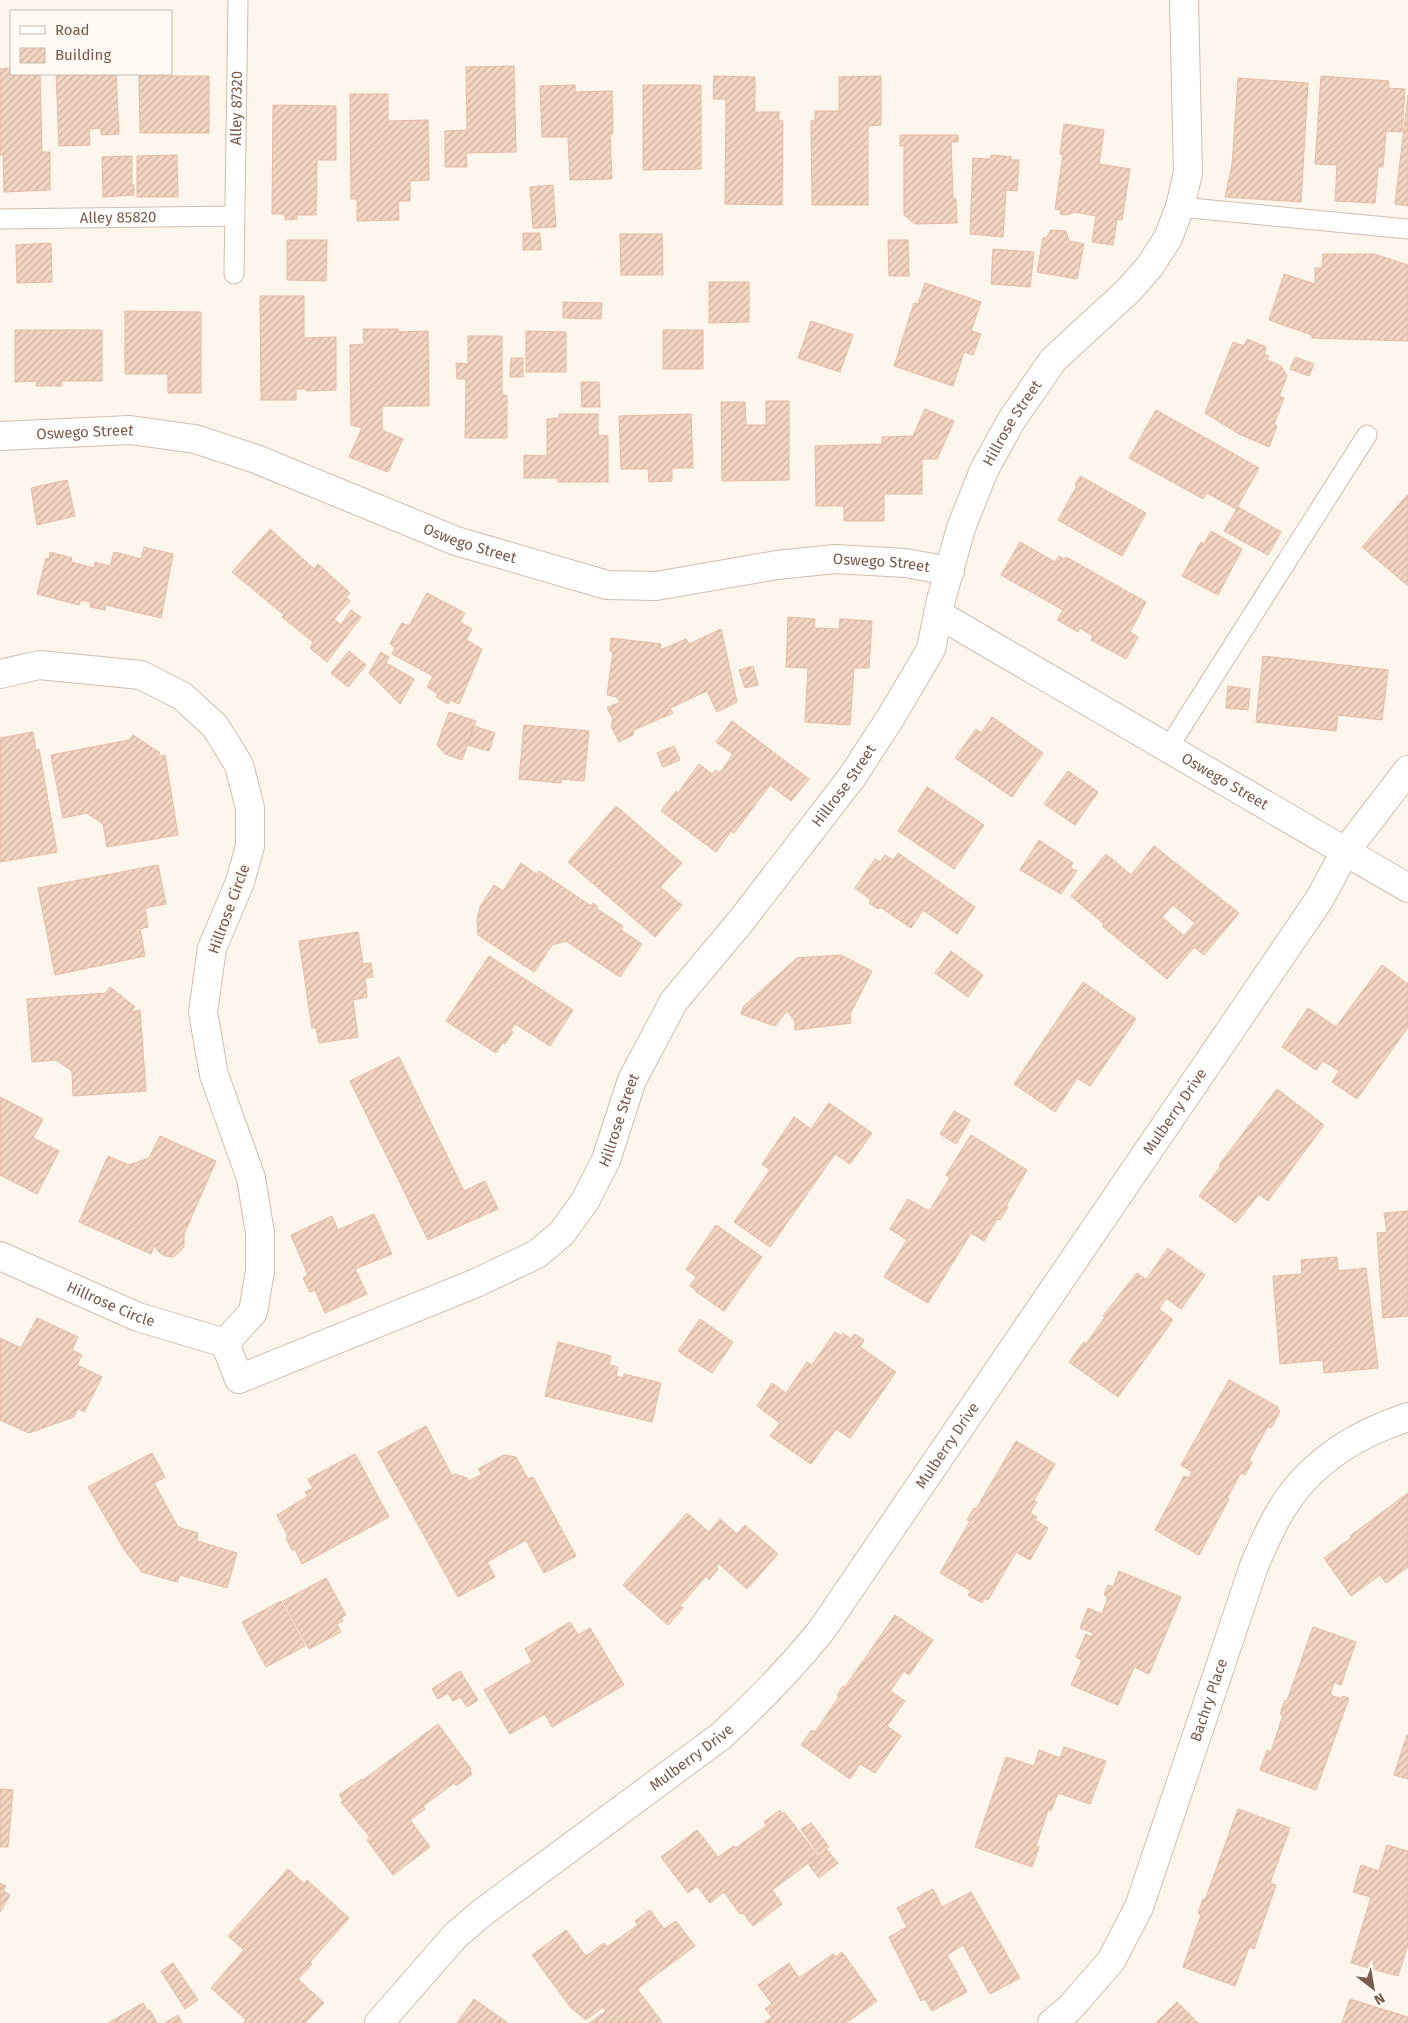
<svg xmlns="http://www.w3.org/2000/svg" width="1408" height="2023" font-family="'Fira Sans',sans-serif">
<defs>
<pattern id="building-hatch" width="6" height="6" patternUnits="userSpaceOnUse" patternTransform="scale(1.25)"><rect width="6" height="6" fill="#f3d5c3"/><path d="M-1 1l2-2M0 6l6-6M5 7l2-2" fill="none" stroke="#cab0a1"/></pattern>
</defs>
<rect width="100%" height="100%" fill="#fdf6ec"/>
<path fill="url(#building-hatch)" stroke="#e6bba3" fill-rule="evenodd" d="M514,66L516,152L466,153L467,167H445V131L467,130L466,67Z
M11,68V74H40L42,152H50V190L4,192L3,155H0V69Z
M56,74H116L119,134L101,135V128L89,129L90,145L59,146Z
M139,76H209V133H140Z
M714,76L755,77V112H779V120L783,121L782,205L725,204L726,99H713Z
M881,76V125L868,126V205H812L811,121L815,120V111H839V77Z
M1321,76L1389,81L1388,88L1405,89L1402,132L1386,131L1383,167H1378L1375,203L1335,201L1337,165L1315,164Z
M1238,78L1308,83L1301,202L1225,197L1232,165Z
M575,85V92L612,91L613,134H610L612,179L570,180L568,137H542L540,86Z
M643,85H701V169L643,170Z
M350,94H388V121L428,120L429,180L410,181V201H398L399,220L357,221V199H351Z
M1408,95V206L1395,204Z
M273,105L336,106V160H317L316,215H297V219L285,220V214H272Z
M1064,124L1104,130L1099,164L1130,169L1122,220L1117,219L1113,245L1092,242L1096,216L1075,212L1067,215L1060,214L1061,210L1055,209L1063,155L1060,154Z
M900,135H958V142H951L953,199H956L957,223L915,224L904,215V146H900Z
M177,155L178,197H137V156Z
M991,155L1011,157V160H1019L1017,191L1006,190L1003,237L970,234L973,158L990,159Z
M132,156V186L134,185V195L103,197L102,157Z
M553,185L556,227L533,228L530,187Z
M1051,230L1066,231L1069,241L1084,244L1077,279L1037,272L1043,238H1046Z
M523,233H540L541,250H523Z
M620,234H662L663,275H621Z
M287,240H327L326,281L287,280Z
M888,240H908L909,276H889Z
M51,243L52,282L17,283L16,245Z
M993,249L1034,252L1030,287L991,284Z
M1323,254H1374L1408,265V341L1312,338V335L1269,320L1284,274L1315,284V268H1322Z
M709,282H749V322L709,323Z
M925,283L981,302L971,331L981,334L973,355L964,352L953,386L894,366L914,303L918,304Z
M260,296H304V338L336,337V390L307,391L306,389H296V400H261Z
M563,302L602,303L601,319L563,318Z
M125,311L201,312V393H168V374H125Z
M811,321L853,335L840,372L798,358Z
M363,329H398V332L428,331L429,406H382V430L403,439L388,472L349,457L362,428L351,425L350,345L364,344Z
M15,330H102V381H61L62,386H36L37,381L15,382Z
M663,330H703V369H663Z
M526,331L566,332V372H526Z
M468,336H502V395H507V438H465L466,379H457L456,363L468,364Z
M1247,339L1266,347L1264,354L1269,356L1267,360L1281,366L1287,376L1279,396L1284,398L1274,424L1277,426L1269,447L1239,434L1205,413L1233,342L1244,346Z
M1295,357L1314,364L1309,376L1290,369Z
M511,358H523V377H510Z
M581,382H599L600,407H582Z
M766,401H789V480L722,481L721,402H745L746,425H766Z
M925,409L954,421L937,459H922V494H884V521H844V506H816L815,446L882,444V437L913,436Z
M1156,410L1259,468L1236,509L1207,493L1203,499L1129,458Z
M559,414H598V435L608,436V482H558V478H524V455L547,456V419L559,418Z
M691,414L693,468H672V481L649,482L648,469H621L619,416Z
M1080,476L1146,513L1122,556L1058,520L1077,486L1075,485Z
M67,480L75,516L37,525L31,488Z
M1408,494V586L1362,547Z
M1238,507L1281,532L1268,555L1224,531Z
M270,529L314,569L318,564L350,593L346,597L350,601L334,619L341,625L351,610L361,617L327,662L310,648L313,642L282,617L284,615L232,572Z
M1211,531L1242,549L1218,595L1182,576L1201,542L1204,544Z
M1020,542L1055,562L1059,556L1064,559L1066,557L1146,602L1130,632L1138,637L1126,659L1091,640L1093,636L1080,628L1078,632L1057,620L1063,610L1001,575Z
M144,547L173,554L161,618L106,605L105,610L90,607L91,602L81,600L79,605L37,594L46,558L49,559L50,552L72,558L71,562L94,568L95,562L110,566L114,552L141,559Z
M427,593L465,613L460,622L472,629L466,640L482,649L459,704L450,700L448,704L436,697L438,694L427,687L433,676L392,654L395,647L390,644L402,623L409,626Z
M788,617L815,619L814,628L839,629L840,619L872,621L869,668H854L850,725L805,722L808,668L786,667Z
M721,629L737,702L717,712L707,691L670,708L673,713L634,730L633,735L619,742L611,726L613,719L607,708L620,702L617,697L607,695L613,652L610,651L611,638L661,644L660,650L686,639L689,644Z
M349,651L366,665L348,687L331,673Z
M381,652L389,657L386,663L414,679L400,704L369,673Z
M1263,656L1388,670L1382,720L1338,715L1336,731L1256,722Z
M753,666L758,685L745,688L739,670Z
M1228,686L1250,689L1248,710L1226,708Z
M449,712L476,721L462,760L445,754L437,745Z
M992,717L1043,753L1012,797L955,758L976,729L981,733Z
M732,721L809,779L791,801L770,785L734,833L731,831L716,852L661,811L676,791L678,793L699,764L712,774L716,770L720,773L733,754L716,742Z
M524,725L589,731L584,781L561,779V783L519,779Z
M474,726L495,733L489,751L467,745Z
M33,732L36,750L39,749L57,852L0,862V738Z
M133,735L160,753L157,757L165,755L178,835L107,847L103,824L87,813L63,818L51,755L129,740Z
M674,746L680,760L663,767L657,753Z
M1068,771L1098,792L1075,825L1044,804Z
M927,787L984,825L954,869L898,831Z
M616,806L682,863L660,887L682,905L655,937L568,862Z
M1039,840L1073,863L1070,868L1077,871L1061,894L1020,870Z
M1154,846L1239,913L1204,955L1194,947L1167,979L1102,926L1104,924L1071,896L1106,854L1131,875ZM1173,905L1195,923L1184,936L1162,917Z
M898,853L975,907L957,934L923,910L911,928L880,907L878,909L869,903L871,900L855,888L875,859L880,862L885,855L893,860Z
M521,863L536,874L539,871L591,906L593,903L598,907L597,909L623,926L621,930L642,944L620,977L566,941L552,945L534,972L478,935L477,920L480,907L494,885L503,891Z
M158,865L166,904L145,908L148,927L140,929L145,956L55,975L38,888Z
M358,932L363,964L371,963L373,977L365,978L367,997L353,1000L358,1037L319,1043L316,1028H312L299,941Z
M951,951L983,975L968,997L935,973Z
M841,955L872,971L850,1014L851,1023L795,1030V1021L787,1011L775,1026L741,1014L743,1007L797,958Z
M489,956L573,1010L550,1046L515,1024L511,1030L513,1032L505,1044L503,1042L496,1053L446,1021Z
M1382,965L1408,984V1027L1357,1099L1332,1082L1339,1071L1323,1061L1316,1070L1282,1047L1308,1008L1336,1027Z
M1083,982L1136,1019L1090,1086L1077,1078L1055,1112L1014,1084Z
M110,987L135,1007L130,1012L140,1010L146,1091L73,1096L72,1071L56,1060L32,1062L27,999L106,993Z
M399,1057L464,1191L485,1181L498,1209L428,1240L350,1081Z
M1277,1089L1324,1125L1268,1201L1259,1194L1236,1223L1199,1196L1221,1166L1219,1165Z
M0,1097L43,1119L33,1138L59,1151L37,1194L0,1175Z
M829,1103L872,1133L850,1164L835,1154L770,1247L734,1222L770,1170L762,1164L794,1117L811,1129Z
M954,1111L970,1120L956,1144L940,1134Z
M971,1135L1027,1170L1006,1206L1008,1207L1000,1220L997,1219L984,1241L971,1233L928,1303L884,1277L907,1240L890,1229L908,1199L929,1211L950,1178L946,1175Z
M160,1136L216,1161L184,1234V1247L174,1257L165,1256L159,1252L154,1245L151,1254L79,1222L108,1156L129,1165L149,1158Z
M1408,1211V1316L1383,1318L1377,1233L1387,1232L1384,1213Z
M374,1214L392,1254L355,1269L367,1294L325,1313L315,1290L310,1292L303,1278L308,1275L291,1235L332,1216L338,1230Z
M716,1225L762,1257L724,1311L695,1291L696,1290L690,1286L696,1277L686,1269Z
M1168,1248L1205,1275L1181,1309L1166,1298L1159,1309L1173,1320L1118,1397L1069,1362L1084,1342L1086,1344L1105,1317L1103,1316L1137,1273L1146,1280Z
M1337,1257L1338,1271L1366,1268L1378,1368L1324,1373L1323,1360L1280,1364L1273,1276L1302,1274L1301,1260Z
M37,1318L78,1337L72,1350L82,1355L77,1365L102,1377L84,1412L78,1408L74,1417L29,1433L0,1420V1338L21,1348Z
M700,1319L733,1342L712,1373L678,1351Z
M835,1332L841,1336L843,1333L851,1339L854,1334L864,1340L860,1347L896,1372L850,1438L836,1429L811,1464L770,1436L780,1423L757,1406L772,1383L786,1393L807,1362L812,1365Z
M558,1342L611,1356L609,1365L618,1367L616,1376L623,1378L624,1374L661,1383L652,1422L545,1396Z
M1229,1380L1278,1407L1277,1409L1280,1411L1271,1428L1268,1426L1249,1460L1252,1462L1245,1475L1241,1473L1227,1498L1229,1499L1199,1555L1155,1530L1184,1476L1189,1478L1192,1472L1181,1465Z
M426,1426L452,1476L455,1474L467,1478L469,1481L482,1474L478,1469L504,1455L516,1457L528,1479L533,1477L576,1556L544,1573L526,1540L487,1562L495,1577L458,1597L378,1452Z
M1016,1441L1055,1464L1034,1500L1037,1502L1030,1513L1037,1517L1035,1520L1048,1528L1030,1560L1016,1552L988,1600L984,1598L982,1603L968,1595L971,1591L940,1573L970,1521L967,1520L974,1508L976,1509Z
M152,1453L165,1477L154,1483L178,1527L198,1533L197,1541L237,1553L227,1588L180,1575L177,1582L142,1572L125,1551L88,1487Z
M355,1454L389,1517L302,1564L295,1549L292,1550L286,1538L288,1536L277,1515L308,1496L305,1492L313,1488L308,1479Z
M1408,1493V1567L1386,1583L1380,1575L1351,1596L1324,1558L1352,1537L1350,1536Z
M687,1513L709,1532L720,1519L737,1534L745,1525L778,1554L747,1589L718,1563L716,1567L718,1569L709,1580L706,1576L680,1606L683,1608L668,1625L623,1585Z
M1119,1571L1181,1597L1149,1674L1134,1667L1118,1705L1071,1685L1082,1660L1076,1657L1086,1634L1092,1637L1093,1633L1080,1628L1088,1608L1102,1614L1108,1597L1104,1595L1108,1585L1113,1587Z
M326,1578L346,1615L341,1618L343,1621L337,1624L341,1632L309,1649L283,1601Z
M281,1601L305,1646L266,1667L242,1622Z
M895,1615L933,1640L909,1675L904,1671L890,1691L905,1701L887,1726L901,1736L875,1773L860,1764L850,1779L801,1745L812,1730L815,1732L839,1697L837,1695L843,1686L845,1687Z
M570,1622L578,1635L590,1628L624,1685L552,1727L545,1714L510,1734L484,1690L532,1662L525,1649Z
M1313,1627L1356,1642L1341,1685L1334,1682L1330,1695L1342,1699V1696L1349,1698L1316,1790L1260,1770L1267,1750L1271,1752L1283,1715L1280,1714L1285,1700L1287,1701Z
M460,1671L478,1700L467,1707L460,1697L453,1701L448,1693L438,1699L432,1689Z
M438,1724L471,1769L470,1771L472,1774L456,1786L454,1783L423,1806L425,1809L410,1820L430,1847L393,1875L367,1840L370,1837L341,1802L343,1800L339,1795L362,1779L363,1780Z
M1407,1735H1408V1779L1394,1775Z
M1064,1747L1106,1761L1090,1804L1058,1793L1051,1811L1048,1810L1036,1846L1039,1847L1032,1867L975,1847L1006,1757L1034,1766L1039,1750L1060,1758Z
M0,1789L13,1790L8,1847H0Z
M1238,1809L1290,1828L1270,1883L1276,1885L1254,1949L1249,1947L1235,1986L1183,1967L1201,1915L1198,1913L1203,1899L1205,1900Z
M780,1810L782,1814L784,1812L818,1856L772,1890L782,1904L753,1926L743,1913L740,1914L724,1892L710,1903L697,1886L688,1893L661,1857L697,1830L718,1857L734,1846L736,1848L767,1825L764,1822Z
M811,1823L829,1847L826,1849L838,1863L819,1878L809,1865L820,1856L801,1829Z
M1387,1845L1408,1851V1945L1398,1976L1351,1963L1371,1897L1353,1892L1361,1865L1379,1871Z
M288,1869L304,1884L307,1880L349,1918L310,1962L312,1964L298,1979L324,2003L305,2023H243L246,2020L211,1988L244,1950L228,1936Z
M0,1883L6,1886L3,1891L10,1895L0,1912Z
M933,1889L942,1907L971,1892L1020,1978L990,1994L963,1945L947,1955L967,1992L932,2011L925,1999L921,2001L889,1937L907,1927L897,1908Z
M650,1910L664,1929L676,1921L695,1946L637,1989L662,2022L589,2023L606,2011L603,2007L586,2020L571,2008L532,1955L566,1930L586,1956L604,1943L607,1947L638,1925L635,1921Z
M842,1952L877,2001L846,2023H764L772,2017L765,2009L772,2004L758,1985L789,1963L799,1978L833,1954L836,1957Z
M173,1963L198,2000L185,2009L161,1971Z
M474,1999L508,2023H457Z
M1350,1999L1408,2017V2023H1342Z
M1177,2002L1198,2023H1156Z
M143,2003L148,2011L150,2010L157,2023H108Z
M178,2015L182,2023H165Z"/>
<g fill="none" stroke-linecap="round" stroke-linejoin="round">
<g stroke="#d1beb0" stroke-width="21">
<g id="lane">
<path d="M1180,207L1408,229"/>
<path id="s1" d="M0,219L234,216"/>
<path id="s2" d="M234,274L238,0"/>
<path d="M1168,748L1367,435"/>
</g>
</g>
<g stroke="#d1beb0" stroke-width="30">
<g id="street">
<path id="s3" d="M0,436L130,430L195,439L256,459L456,541L607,585L656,586L777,565L835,559L905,563L950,571"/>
<path id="s4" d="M938,614L1408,888"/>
<path d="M0,674L39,665L141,675L182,696L215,726L239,765L250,808V846L240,882L212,948L203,1012L214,1075L251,1178L260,1233V1271L253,1312L225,1343"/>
<path id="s5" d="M0,1256L138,1317L225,1343"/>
<path id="s6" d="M225,1343L239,1379L476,1283L537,1254L562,1233L585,1201L606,1160L632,1080L674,1001L741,921L852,777L891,717L931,649L941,600L961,528L984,470L1011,421L1053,360L1128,291L1150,266L1168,238L1180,207L1188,173L1184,0"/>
<path id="s7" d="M379,2023L455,1936L483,1912L721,1736C757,1703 790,1669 821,1631L1319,900L1345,852L1408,770"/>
<path id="s8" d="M1052,2023L1070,2008L1111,1961L1139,1907L1254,1566C1264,1543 1274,1519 1289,1498C1318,1457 1362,1432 1408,1417"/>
</g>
</g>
<use href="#lane" stroke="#fff" stroke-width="19"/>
<use href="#street" stroke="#fff" stroke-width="28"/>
</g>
<g text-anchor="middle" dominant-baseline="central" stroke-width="5" stroke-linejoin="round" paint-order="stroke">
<g font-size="15" fill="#7a5c4d" stroke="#fffaf3">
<text stroke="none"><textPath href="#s2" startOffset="166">Alley 87320</textPath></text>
<text stroke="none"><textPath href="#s1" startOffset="118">Alley 85820</textPath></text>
<text stroke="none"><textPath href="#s6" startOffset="1332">Hillrose Street</textPath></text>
<text stroke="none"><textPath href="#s3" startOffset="85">Oswego Street</textPath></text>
<text stroke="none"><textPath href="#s3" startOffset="490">Oswego Street</textPath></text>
<text stroke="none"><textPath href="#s3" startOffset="910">Oswego Street</textPath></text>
<text stroke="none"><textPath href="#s4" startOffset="332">Oswego Street</textPath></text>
<text stroke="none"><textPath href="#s6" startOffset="928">Hillrose Street</textPath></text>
<text transform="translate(229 909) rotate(-70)">Hillrose Circle</text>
<text stroke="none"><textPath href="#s7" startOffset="1222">Mulberry Drive</textPath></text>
<text stroke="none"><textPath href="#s6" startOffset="522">Hillrose Street</textPath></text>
<text stroke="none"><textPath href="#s5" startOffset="121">Hillrose Circle</textPath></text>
<text stroke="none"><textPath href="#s7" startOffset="818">Mulberry Drive</textPath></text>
<text stroke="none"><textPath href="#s8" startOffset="365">Bachry Place</textPath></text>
<text stroke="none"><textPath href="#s7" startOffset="412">Mulberry Drive</textPath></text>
</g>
</g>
<rect x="10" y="10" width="162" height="65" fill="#fffaf3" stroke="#cabbb1"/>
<rect x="20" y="26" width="25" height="8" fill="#ffffff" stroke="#cabbb1"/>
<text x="55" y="35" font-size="15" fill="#7a5c4d">Road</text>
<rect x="20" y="48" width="25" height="15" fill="url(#building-hatch)" stroke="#cabbb1"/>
<text x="55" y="60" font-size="15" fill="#7a5c4d">Building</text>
<g transform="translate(1373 1988) rotate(149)" stroke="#fffaf3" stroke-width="4" paint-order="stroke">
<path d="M0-4L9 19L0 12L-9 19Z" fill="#7a5c4d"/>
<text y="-8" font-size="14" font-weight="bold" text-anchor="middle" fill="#7a5c4d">N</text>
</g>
</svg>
